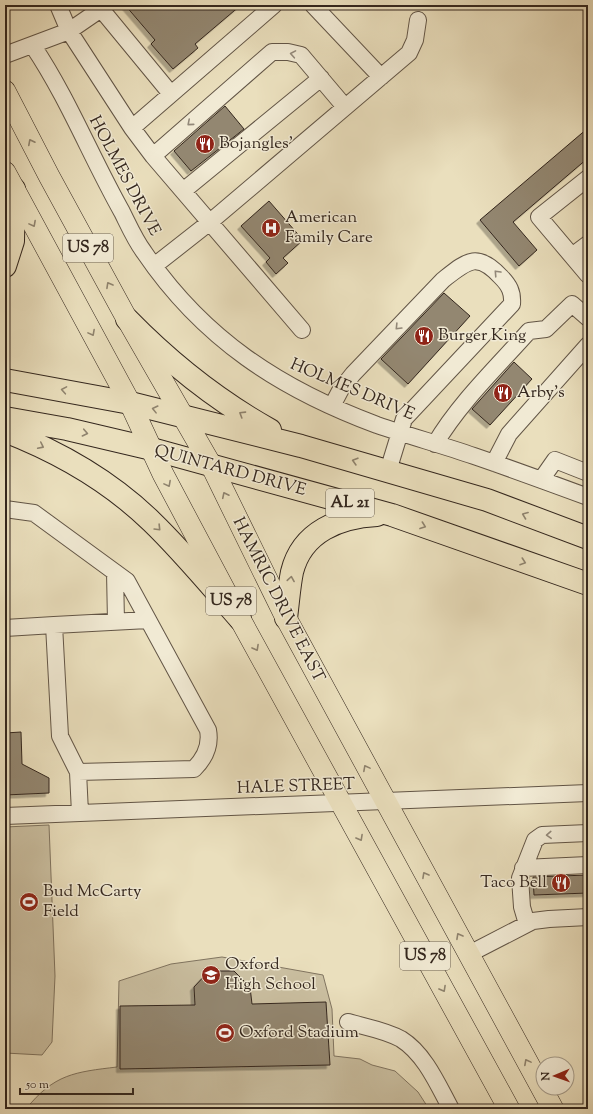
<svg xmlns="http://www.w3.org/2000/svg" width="593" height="1114" font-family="'Sorts Mill Goudy',serif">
<defs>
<filter id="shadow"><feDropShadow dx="-3.5" dy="3.5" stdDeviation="0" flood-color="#0004"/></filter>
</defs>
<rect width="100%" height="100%" fill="#eadfbd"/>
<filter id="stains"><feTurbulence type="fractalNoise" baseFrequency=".005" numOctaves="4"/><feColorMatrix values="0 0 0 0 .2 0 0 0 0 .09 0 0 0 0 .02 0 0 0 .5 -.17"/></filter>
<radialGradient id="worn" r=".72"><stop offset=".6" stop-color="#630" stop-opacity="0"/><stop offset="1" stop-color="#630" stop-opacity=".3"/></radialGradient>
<path fill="#cbc0a2" stroke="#807460" d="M49,825L55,976L52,1042L42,1055L5,1053V827Z
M222,957L323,975L332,1009L334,1056L360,1059L372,1065L395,1071L418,1092L429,1109H26C54,1074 75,1072 117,1067L119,981L171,964Z"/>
<path fill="#938771" stroke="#34271e" filter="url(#shadow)" d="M125,5H241L195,44L198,48L173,69L151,44L155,40Z
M225,106L244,129L191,171L174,151Z
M588,128V158L513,222L537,250L519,266L480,220Z
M269,201L303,240L283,258L288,263L276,274L266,262L270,258L241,226Z
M444,293L470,316L408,384L381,359Z
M514,362L532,379L490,425L472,409Z
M21,732L22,764L49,778V793L5,795V733Z
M588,875V893L534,895L533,877Z
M209,971H234L250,987L252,1004L326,1002L330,1065L120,1069V1006L195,1005L194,987Z"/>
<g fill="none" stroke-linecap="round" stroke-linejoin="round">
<g stroke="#625546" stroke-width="18">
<path id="minor" d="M58,5L69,31L132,128L153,156L302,330
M313,5L381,77
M33,46C68,98 91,157 122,212C129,226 135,240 144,252C203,339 280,389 377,425C409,436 442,445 474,456C512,469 550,483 588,497
M5,55L69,31L101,9L171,94
M132,128L274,5
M153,156L272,52H288L301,55L345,107
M588,178L539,217L588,275
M183,191L321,78
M572,256L588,244
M154,266L210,222L409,53L415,40L418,20
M332,406L341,389L353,374L443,280C467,261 477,251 501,277C509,285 513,292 512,304L404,419L388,471
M435,444C460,402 497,367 529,331L546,329L572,304L588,318
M494,463L509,434L588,345
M541,480L555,460L588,473
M5,509L34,513L127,581L208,730C211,746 205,758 194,769L78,772L60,736L54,625L5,628
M115,572L116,622
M54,625L148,620
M78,772L80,813
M5,816L588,793
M523,868L588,865
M527,924L522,907L520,878L535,840L542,835L588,833
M469,954L533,921L549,919L588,917
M348,1022C365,1027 385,1030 401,1039C425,1054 438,1085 451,1109"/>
</g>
<g stroke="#34271e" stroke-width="22">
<path id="major" d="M5,91L49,176L127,319L211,465L286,618L553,1109
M5,172L130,403L163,474L240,619L509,1109"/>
</g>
<g stroke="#34271e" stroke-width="24">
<path id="highway" d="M5,266L13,241L14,189
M127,319C170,363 216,400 270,430
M5,380L130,403L301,446L487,500L588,538
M5,418L67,429L152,449L392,515L588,584
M5,431C59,452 110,481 152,522C183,552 211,586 240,619
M286,618C288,603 289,587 292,572C302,531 340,517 377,515"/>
</g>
<use href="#minor" stroke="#f1ead4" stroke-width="16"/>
<use href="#major" stroke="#eadfbd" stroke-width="21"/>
<use href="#highway" stroke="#eadfbd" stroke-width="22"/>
</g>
<defs><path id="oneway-chevron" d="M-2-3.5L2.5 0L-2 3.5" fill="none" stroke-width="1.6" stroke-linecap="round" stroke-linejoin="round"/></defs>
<g stroke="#928879">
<use href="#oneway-chevron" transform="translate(293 54) rotate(-170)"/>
<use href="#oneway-chevron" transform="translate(190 123) rotate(139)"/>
<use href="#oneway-chevron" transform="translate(497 273) rotate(-133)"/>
<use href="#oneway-chevron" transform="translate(398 327) rotate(134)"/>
<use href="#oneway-chevron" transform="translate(549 835) rotate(177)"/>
</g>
<g stroke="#8f836e">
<use href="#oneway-chevron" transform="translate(31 142) rotate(-117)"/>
<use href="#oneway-chevron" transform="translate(33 224) rotate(62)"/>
<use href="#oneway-chevron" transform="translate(109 285) rotate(-119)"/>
<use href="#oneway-chevron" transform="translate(92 333) rotate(62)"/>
<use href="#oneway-chevron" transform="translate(64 390) rotate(-170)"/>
<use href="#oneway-chevron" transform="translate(155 409) rotate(-166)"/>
<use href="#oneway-chevron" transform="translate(242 414) rotate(-148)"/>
<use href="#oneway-chevron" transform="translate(85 433) rotate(12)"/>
<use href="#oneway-chevron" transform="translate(41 446) rotate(26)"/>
<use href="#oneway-chevron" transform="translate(355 461) rotate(-164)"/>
<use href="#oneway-chevron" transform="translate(168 484) rotate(62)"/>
<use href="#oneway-chevron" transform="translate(225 495) rotate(-116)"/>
<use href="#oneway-chevron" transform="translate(525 515) rotate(-159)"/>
<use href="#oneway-chevron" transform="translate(423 526) rotate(20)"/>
<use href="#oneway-chevron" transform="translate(158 528) rotate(46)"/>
<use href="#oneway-chevron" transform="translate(523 562) rotate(19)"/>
<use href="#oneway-chevron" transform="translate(291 579) rotate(-81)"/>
<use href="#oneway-chevron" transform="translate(256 648) rotate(61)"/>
<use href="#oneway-chevron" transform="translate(366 768) rotate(-118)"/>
<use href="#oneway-chevron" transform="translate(360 838) rotate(61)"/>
<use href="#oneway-chevron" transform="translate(425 875) rotate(-119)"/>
<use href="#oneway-chevron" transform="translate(459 936) rotate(-119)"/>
<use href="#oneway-chevron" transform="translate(443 989) rotate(61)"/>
<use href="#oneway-chevron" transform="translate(527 1062) rotate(-118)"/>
</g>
<defs>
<g id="restaurant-disc" transform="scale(1)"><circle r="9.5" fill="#8f2418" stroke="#f1ead4"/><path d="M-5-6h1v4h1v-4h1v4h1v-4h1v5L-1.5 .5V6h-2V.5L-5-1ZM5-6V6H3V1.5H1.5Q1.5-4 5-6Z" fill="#fff"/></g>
<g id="hospital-disc" transform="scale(1)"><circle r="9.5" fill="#8f2418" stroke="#f1ead4"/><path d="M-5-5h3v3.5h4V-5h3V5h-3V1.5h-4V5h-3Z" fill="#fff"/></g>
<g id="stadium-disc" transform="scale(1)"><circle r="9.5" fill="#8f2418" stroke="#f1ead4"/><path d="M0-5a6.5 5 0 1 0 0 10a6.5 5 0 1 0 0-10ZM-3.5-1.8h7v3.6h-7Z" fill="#fff"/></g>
<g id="school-disc" transform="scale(1)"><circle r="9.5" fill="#8f2418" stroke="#f1ead4"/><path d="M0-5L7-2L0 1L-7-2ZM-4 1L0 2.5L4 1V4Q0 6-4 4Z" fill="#fff"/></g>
</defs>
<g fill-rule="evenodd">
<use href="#restaurant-disc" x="205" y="144"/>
<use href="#hospital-disc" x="271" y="228"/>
<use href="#restaurant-disc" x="424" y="336"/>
<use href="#restaurant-disc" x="503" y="393"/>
<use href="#restaurant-disc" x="561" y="883"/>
<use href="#stadium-disc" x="29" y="902"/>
<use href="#school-disc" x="211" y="975"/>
<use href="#stadium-disc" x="225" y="1033"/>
</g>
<g text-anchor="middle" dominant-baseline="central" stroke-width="3" stroke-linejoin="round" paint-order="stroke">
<g fill="#f1ead4" stroke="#6d6255" stroke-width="1">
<rect x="63" y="234" width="50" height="28" rx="3"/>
<rect x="326" y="489" width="48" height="28" rx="3"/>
<rect x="206" y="587" width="50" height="28" rx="3"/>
<rect x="400" y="942" width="50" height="28" rx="3"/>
</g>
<g font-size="16" font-weight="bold" fill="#34271e">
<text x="88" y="248">US 78</text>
<text x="350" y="503">AL 21</text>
<text x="231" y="601">US 78</text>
<text x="425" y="956">US 78</text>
</g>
<g font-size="17" fill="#34271e" stroke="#f1ead4" text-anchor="start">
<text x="219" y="144">Bojangles'</text>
<text x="285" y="218">American<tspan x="285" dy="20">Family Care</tspan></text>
<text x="438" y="336">Burger King</text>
<text x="517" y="393">Arby's</text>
<text x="547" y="883" text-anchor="end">Taco Bell</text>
<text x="43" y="892">Bud McCarty<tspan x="43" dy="20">Field</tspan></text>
<text x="225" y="965">Oxford<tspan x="225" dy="20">High School</tspan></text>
<text x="239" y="1033">Oxford Stadium</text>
</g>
<g font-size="17" fill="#34271e" stroke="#f1ead4">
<text transform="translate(124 176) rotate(62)">HOLMES DRIVE</text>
<text transform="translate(352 390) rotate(23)">HOLMES DRIVE</text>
<text transform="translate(230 471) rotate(15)">QUINTARD DRIVE</text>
<text transform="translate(278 600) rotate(63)">HAMRIC DRIVE EAST</text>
<text transform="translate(296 787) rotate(-2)">HALE STREET</text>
</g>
</g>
<rect width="593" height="1114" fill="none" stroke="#eadfbd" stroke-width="20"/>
<rect x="6" y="6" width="581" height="1102" fill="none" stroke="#34271e" stroke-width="2"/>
<rect x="10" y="10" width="573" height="1094" fill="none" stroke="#34271e"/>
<g transform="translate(555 1076) rotate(268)"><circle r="19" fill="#f1ead4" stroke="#a59c8b"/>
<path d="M0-3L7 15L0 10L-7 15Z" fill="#8f2418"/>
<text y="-6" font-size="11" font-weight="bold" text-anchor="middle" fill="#34271e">N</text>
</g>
<path d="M20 1088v6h113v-6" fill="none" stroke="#34271e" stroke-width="2"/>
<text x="26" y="1088" font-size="12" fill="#34271e" stroke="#f1ead4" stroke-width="3" paint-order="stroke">50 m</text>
<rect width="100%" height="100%" filter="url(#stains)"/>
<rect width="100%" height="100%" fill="url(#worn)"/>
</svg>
